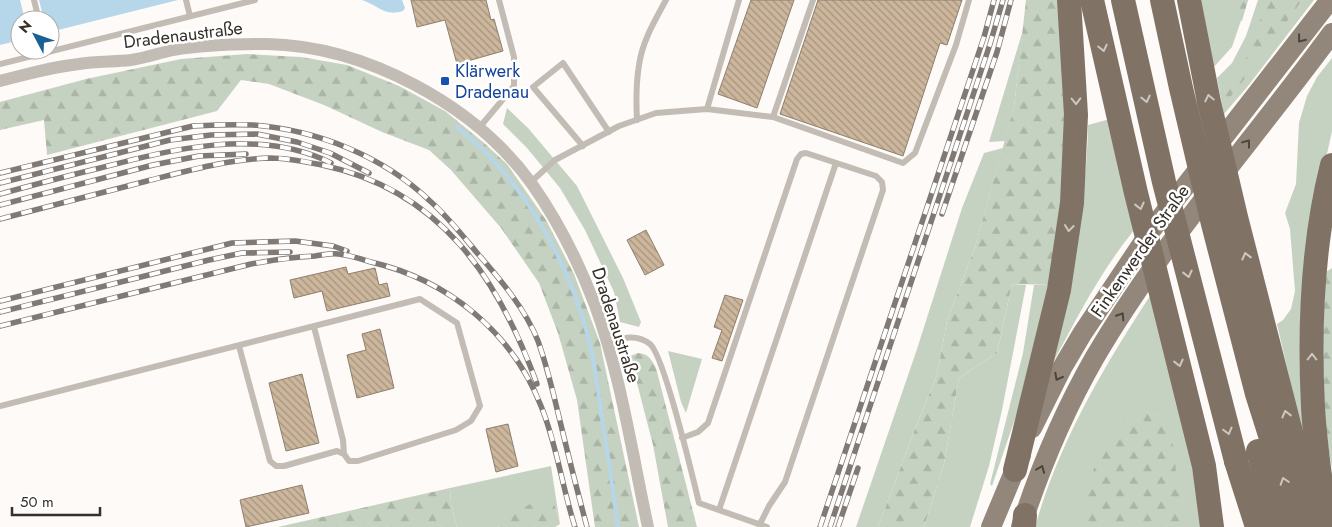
<svg xmlns="http://www.w3.org/2000/svg" width="1332" height="527" font-family="Jost,sans-serif">
<defs>
<pattern id="forest-firs" width="22" height="20" patternUnits="userSpaceOnUse" patternTransform="scale(1.25)"><rect width="22" height="20" fill="#c6d2c1"/><path d="M5 1l3.5 6h-7zM16 11l3.5 6h-7z" fill="#abb5a6"/></pattern>
<pattern id="building-back-hatch" width="6" height="6" patternUnits="userSpaceOnUse" patternTransform="scale(1.25)"><rect width="6" height="6" fill="#ccb69c"/><path d="M-1 5l2 2M0 0l6 6M5-1l2 2" fill="none" stroke="#a6947f"/></pattern>
</defs>
<rect width="100%" height="100%" fill="#fdfaf7"/>
<path fill="#c6d2c1" d="M1200,0H1248L1232,47L1212,69Z
M1258,0H1314L1248,86L1224,114L1217,78L1232,63L1246,36Z
M1023,30L1014,107L1005,141L989,142Z
M1332,58V131L1325,163L1304,441L1277,324L1283,320L1291,309L1295,291L1290,229L1285,213L1296,184L1299,123L1307,96L1317,77Z
M507,108L528,128L577,186L623,278L641,322L639,327L620,322L614,292L585,230L560,188L527,148L503,124Z
M1110,119L1135,229C1099,273 1076,320 1049,370C1065,289 1087,208 1088,125Z
M1003,148L975,247L947,321L937,375L917,424L878,527H856L917,349L962,208L984,153Z
M1012,284L1026,285L1002,410L989,466L970,527H924L944,464L959,378L997,353Z
M1034,285H1053L1018,410L992,486L990,484L1023,353Z
M1152,293L1178,394L1204,527H1035C1059,442 1104,366 1152,293Z
M668,351L702,359L686,413L681,402Z
M551,466L560,524L555,506L508,520L497,527H457L451,504L450,488Z"/>
<path fill="url(#forest-firs)" d="M1026,0H1058L1065,88V193L1053,285L1012,284L997,353L959,378L944,464L924,527H878L917,424L937,375L947,321L975,247L1014,107Z
M1230,0H1248L1242,21L1234,16Z
M1265,0H1302L1261,58L1223,106L1219,86C1251,70 1257,31 1265,0Z
M247,54L301,57L347,65L399,86L445,111L483,142L507,164L546,220L574,274L600,343L639,527H595L577,400L558,333L539,283L501,228L451,170L429,150L382,132L324,105L269,84L241,80L217,111L47,155L44,120L0,130V102L86,79L181,59Z
M1332,268V468C1319,404 1321,337 1326,272Z
M638,353C649,354 651,359 656,368L697,527H668L653,445L630,356Z
M1152,399L1164,418L1175,451L1176,478L1180,498L1187,516L1183,527H1084L1082,510L1093,471L1103,445L1118,425Z
M450,488L451,504L457,527H278Z
M546,499L555,506L560,524L555,527H497L528,505Z"/>
<path fill="#b6d6e9" d="M0,0H20L25,20H20V40L0,45Z
M39,0H178L50,32V20H44Z
M362,0H402L405,8L403,11C384,17 378,5 362,0Z"/>
<g fill="none" stroke-linecap="round" stroke-linejoin="round">
<path stroke="#b6d6e9" stroke-width="4" d="M457,127C467,136 479,145 488,155C536,204 570,270 588,336C595,363 598,391 602,418C608,454 613,491 618,527"/>
</g>
<path fill="url(#building-back-hatch)" stroke="#8c7f70" d="M411,0H486L491,20L494,19L503,51L457,64L445,20L417,27Z
M751,0H794L757,108L718,94Z
M818,0H962L947,45L940,43L903,156L780,114Z
M646,230L664,265L645,275L627,240Z
M346,267L348,274L375,268L379,285L387,283L390,296L327,311L322,291L294,298L290,280Z
M725,295L743,300L722,361L712,358L722,330L714,327Z
M380,329L394,388L357,398L347,355L366,350L362,334Z
M302,374L319,443L286,451L269,383Z
M508,424L518,466L496,472L486,429Z
M302,485L309,513L246,527L240,500Z"/>
<g fill="none" stroke-linecap="round" stroke-linejoin="round">
<path stroke="#c2bcb5" stroke-width="6" d="M34,0L39,20
M186,0L190,16
M0,64L255,0
M707,109L739,0
M773,117L813,0
M637,120C636,101 636,83 639,65C642,42 655,20 666,0
M479,128L514,86V57L499,0
M583,146L533,87L563,63L609,132
M531,182L555,160L619,126L656,113L707,109L773,117L903,163L915,153L956,45L969,0
M314,327L343,440L344,454
M606,343C622,338 636,333 650,344C664,356 693,478 699,503L767,527
M0,406L420,299L457,323L480,406L471,421L456,430L358,461H349L344,454L337,451L284,466H276L270,461L239,346
M682,438L698,432L708,423L797,159L801,154L806,153L876,176L882,182L883,190L785,482L769,506L760,524
M719,510L836,163"/>
<path stroke="#c2bcb5" stroke-width="12" d="M0,81C26,74 52,67 79,64C96,61 114,62 131,60C145,58 159,53 173,50C204,45 236,44 267,44C365,46 474,104 532,184C558,221 579,263 595,305C621,376 632,453 648,527"/>
<path stroke="#92877a" stroke-width="20" d="M1032,428L1062,368L1082,334L1152,229L1330,0
M991,527L1021,455
M1021,527C1040,468 1064,411 1095,357C1163,241 1253,141 1332,33"/>
<path stroke="#807365" stroke-width="24" d="M1236,461L1257,527
M1015,470L1059,290L1072,203L1076,115L1069,0
M1326,520C1321,483 1315,445 1313,407C1309,329 1313,241 1332,165
M1024,527L1025,515"/>
<g stroke="#7f7a75" stroke-width="5.5">
<path id="rail" d="M0,173L193,126C213,125 233,124 253,125C317,130 383,156 430,201C448,217 463,236 478,254C500,279 526,310 538,341C547,366 553,392 559,417C568,454 577,490 587,527
M0,183L170,140L211,135L257,134L297,142L330,153L369,173
M0,194C33,185 67,176 100,168C173,149 259,127 331,163
M0,205L153,165L199,156L246,154
M942,214L997,52L1011,0
M0,219C49,206 98,194 147,181C187,171 228,159 270,158C287,158 306,162 322,165C440,190 498,277 537,384
M0,301L232,243L295,241L333,246L347,251
M0,312L209,260L242,253L290,252
M0,326L251,264C272,260 294,257 315,256C323,255 331,253 338,254C349,255 361,259 371,262C448,280 512,332 541,406C557,445 562,487 575,527
M820,527L984,37L994,0
M830,527L990,44L1003,0
M838,527L858,468"/>
</g>
<use href="#rail" stroke="#fff" stroke-width="4" stroke-dasharray="11" stroke-linecap="butt"/>
<path stroke="#807365" stroke-width="24" d="M1092,0L1136,193L1204,466L1212,527
M1123,0L1164,182L1236,461
M1162,0L1181,88L1213,224L1257,394L1299,527
M1189,0L1209,102L1236,217L1292,436L1322,527
M1258,451L1280,527"/>
</g>
<defs><path id="oneway-chevron" d="M-2-3.5L2.5 0L-2 3.5" fill="none" stroke-width="1.6" stroke-linecap="round" stroke-linejoin="round" transform="scale(1.25)"/></defs>
<g stroke="#4c453d">
<use href="#oneway-chevron" transform="translate(1301 39) rotate(128)"/>
<use href="#oneway-chevron" transform="translate(1247 143) rotate(-53)"/>
<use href="#oneway-chevron" transform="translate(1121 316) rotate(-57)"/>
<use href="#oneway-chevron" transform="translate(1058 377) rotate(118)"/>
<use href="#oneway-chevron" transform="translate(1041 469) rotate(-69)"/>
</g>
<g stroke="#ccc7c1">
<use href="#oneway-chevron" transform="translate(1103 48) rotate(77)"/>
<use href="#oneway-chevron" transform="translate(1209 98) rotate(-102)"/>
<use href="#oneway-chevron" transform="translate(1146 99) rotate(77)"/>
<use href="#oneway-chevron" transform="translate(1076 101) rotate(89)"/>
<use href="#oneway-chevron" transform="translate(1140 206) rotate(76)"/>
<use href="#oneway-chevron" transform="translate(1069 228) rotate(97)"/>
<use href="#oneway-chevron" transform="translate(1246 256) rotate(-104)"/>
<use href="#oneway-chevron" transform="translate(1188 274) rotate(76)"/>
<use href="#oneway-chevron" transform="translate(1312 357) rotate(-90)"/>
<use href="#oneway-chevron" transform="translate(1179 363) rotate(76)"/>
<use href="#oneway-chevron" transform="translate(1286 414) rotate(-104)"/>
<use href="#oneway-chevron" transform="translate(1228 431) rotate(75)"/>
<use href="#oneway-chevron" transform="translate(1284 481) rotate(-108)"/>
</g>
<rect fill="#1a4fb4" stroke="#fff" stroke-width="2" x="440" y="76" width="10" height="10" rx="2.5"/>
<g text-anchor="middle" dominant-baseline="central" stroke-width="5" stroke-linejoin="round" paint-order="stroke">
<g font-size="18" fill="#352f29" stroke="#fff">
<text transform="translate(183 35) rotate(-7)">Dradenaustraße</text>
<text transform="translate(1140 251) rotate(-55)">Finkenwerder Straße</text>
<text transform="translate(616 325) rotate(72)">Dradenaustraße</text>
</g>
<g font-size="18" fill="#164399" stroke="#fff" text-anchor="start">
<text x="455" y="71">Klärwerk<tspan x="455" dy="21">Dradenau</tspan></text>
</g>
</g>
<g transform="translate(35 35) rotate(311)"><circle r="24" fill="#ffffff" stroke="#aeaca9"/>
<path d="M0-4L9 19L0 12L-9 19Z" fill="#1b6094"/>
<text y="-8" font-size="14" font-weight="bold" text-anchor="middle" fill="#352f29">N</text>
</g>
<path d="M12 507v8h88v-8" fill="none" stroke="#352f29" stroke-width="2.5"/>
<text x="20" y="507" font-size="15" fill="#352f29" stroke="#ffffff" stroke-width="4" paint-order="stroke">50 m</text>
</svg>
